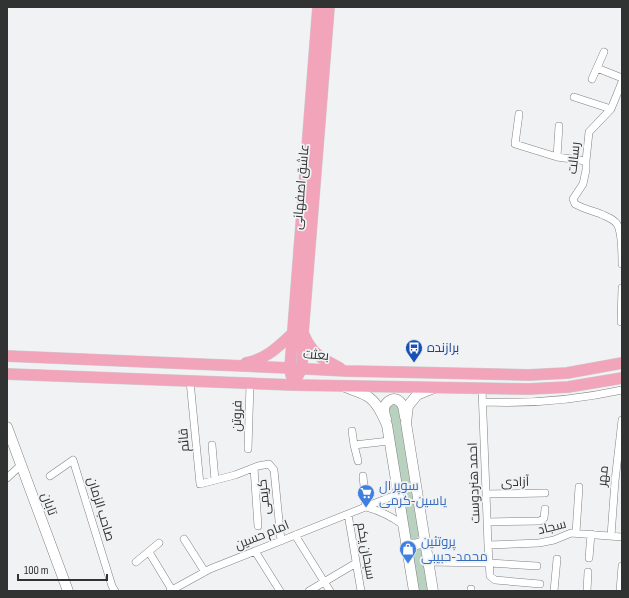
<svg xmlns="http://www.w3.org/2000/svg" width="629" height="598" font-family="'Sofia Sans Condensed',Cairo,sans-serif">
<rect width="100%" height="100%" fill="#f1f2f4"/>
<path fill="#b9d1bf" d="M397,403L400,407L419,531V536L416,539H411L409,535L387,409L392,405Z
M422,546L429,591H417L412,549Z"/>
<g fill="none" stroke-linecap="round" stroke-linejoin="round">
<g stroke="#818283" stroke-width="8">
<path id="street" d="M597,68L622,78
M592,79L604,52
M622,82L611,109L589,132L586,161V170L583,184L573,199L575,204C584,209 593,211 601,214C607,217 614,219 617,224C622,232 622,255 622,264
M574,97L611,109
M519,114L515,144L557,157
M559,126L557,157L586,161
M621,322L622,288
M190,381L200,484L235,475L258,466L269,464L274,470L281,541
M482,389L488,545L490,576L495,580L540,584
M483,402C530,404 576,400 622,390
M352,431L354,445L389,441
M212,445L215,480
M354,445L358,461
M248,449L250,384
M254,468L258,526
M50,476L73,460L112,586L115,591
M363,476L366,507
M7,478L21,465
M486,494L545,493
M366,507C380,511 391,516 403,525
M348,514L361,591
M487,522L540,521L544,518L545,509
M576,533L579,487
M295,535L330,591
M611,536L615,481L622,420
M184,539L205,572
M488,545L539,543L554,540L571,533L622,537
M255,551L280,591
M149,552L172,590
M589,558L591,534
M136,562L159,543
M428,562L489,563L537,566
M170,591L210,569L398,494
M309,591L356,563
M471,591V589
M554,591L557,559
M587,591L588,572
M620,591L622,566"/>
</g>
<g stroke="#818283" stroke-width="11">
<path id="secondary" d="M345,387C352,390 360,392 367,396C377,402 382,414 387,425L414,591
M386,419C385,416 384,412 384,409C385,402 394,395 400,402C404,405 404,412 405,417
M7,427L68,591
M406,544C414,545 418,545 425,541
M433,591L406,423L408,406L417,395L434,388"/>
</g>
<g stroke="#cecece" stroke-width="12">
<path id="primary" d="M304,335C312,354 322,359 340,368
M7,356L290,368L346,371L398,372L529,375L567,373L622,363
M246,363C266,359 278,347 292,334
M7,374L293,385L529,389L568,387L622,378
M291,375L290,368L318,7
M293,385L302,368L303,333L329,7"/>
</g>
<use href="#street" stroke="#fff" stroke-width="7"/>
<use href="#secondary" stroke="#fff" stroke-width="10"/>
<use href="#primary" stroke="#f2a4bb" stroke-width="11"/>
</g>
<defs>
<g id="bus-pin" transform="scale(0.9)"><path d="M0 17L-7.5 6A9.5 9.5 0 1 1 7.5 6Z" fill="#1a4fb4" stroke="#f1f2f4"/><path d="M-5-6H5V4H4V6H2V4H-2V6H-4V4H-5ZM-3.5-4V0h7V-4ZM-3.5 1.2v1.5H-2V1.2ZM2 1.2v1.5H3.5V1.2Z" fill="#fff"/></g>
<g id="supermarket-pin" transform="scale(0.9)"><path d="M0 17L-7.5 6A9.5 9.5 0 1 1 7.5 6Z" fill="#3f7fe0" stroke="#f1f2f4"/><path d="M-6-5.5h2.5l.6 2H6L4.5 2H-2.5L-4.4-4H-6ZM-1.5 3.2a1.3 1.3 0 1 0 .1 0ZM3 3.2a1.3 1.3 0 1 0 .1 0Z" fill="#fff"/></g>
<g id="shop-pin" transform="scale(0.9)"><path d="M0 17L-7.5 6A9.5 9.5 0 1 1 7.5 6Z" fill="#3f7fe0" stroke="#f1f2f4"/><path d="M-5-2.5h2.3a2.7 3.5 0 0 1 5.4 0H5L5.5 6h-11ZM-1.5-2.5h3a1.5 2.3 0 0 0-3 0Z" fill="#fff"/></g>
</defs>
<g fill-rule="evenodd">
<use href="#bus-pin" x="414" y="348"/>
<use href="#supermarket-pin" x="366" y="493"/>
<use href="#shop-pin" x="408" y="549"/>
</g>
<g text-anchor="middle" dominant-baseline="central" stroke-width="3.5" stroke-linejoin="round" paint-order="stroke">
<g font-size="13" fill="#313232" stroke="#f1f2f4">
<text transform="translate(574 158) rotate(-84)">رسالت</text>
<text transform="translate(301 187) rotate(-85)">عاشق اصفهانی</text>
<text transform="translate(316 355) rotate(4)">بعثت</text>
<text transform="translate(237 416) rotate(-88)">فروتن</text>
<text transform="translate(184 440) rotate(-95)">قائم</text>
<text transform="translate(603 476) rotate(-84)">مهر</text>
<text transform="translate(515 482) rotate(-1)">آزادی</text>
<text transform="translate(474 483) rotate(-92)">احمد هنردوست</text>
<text transform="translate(264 497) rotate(-96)">کریمی</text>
<text transform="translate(49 504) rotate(70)">تابان</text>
<text transform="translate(101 509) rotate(73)">صاحب الزمان</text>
<text transform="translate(552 527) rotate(-14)">سجاد</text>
<text transform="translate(262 535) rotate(-22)">امام حسین</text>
<text transform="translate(366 551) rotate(80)">سبحان یکم</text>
</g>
<g font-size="13" fill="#164399" stroke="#f1f2f4" text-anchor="start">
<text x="427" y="348">برازنده</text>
</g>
<g font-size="13" fill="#366cbe" stroke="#f1f2f4" text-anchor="start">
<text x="379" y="486">سوپر ال<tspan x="379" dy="15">یاسین-کرمی</tspan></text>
<text x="421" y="542">پروتئین<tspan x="421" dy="15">محمد-حبیبی</tspan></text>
</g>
</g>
<rect width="629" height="598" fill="none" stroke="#313232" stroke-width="16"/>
<path d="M18 574v6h89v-6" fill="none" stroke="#313232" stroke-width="2"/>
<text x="24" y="574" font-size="12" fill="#313232" stroke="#f1f2f4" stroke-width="3" paint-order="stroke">100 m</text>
</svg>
